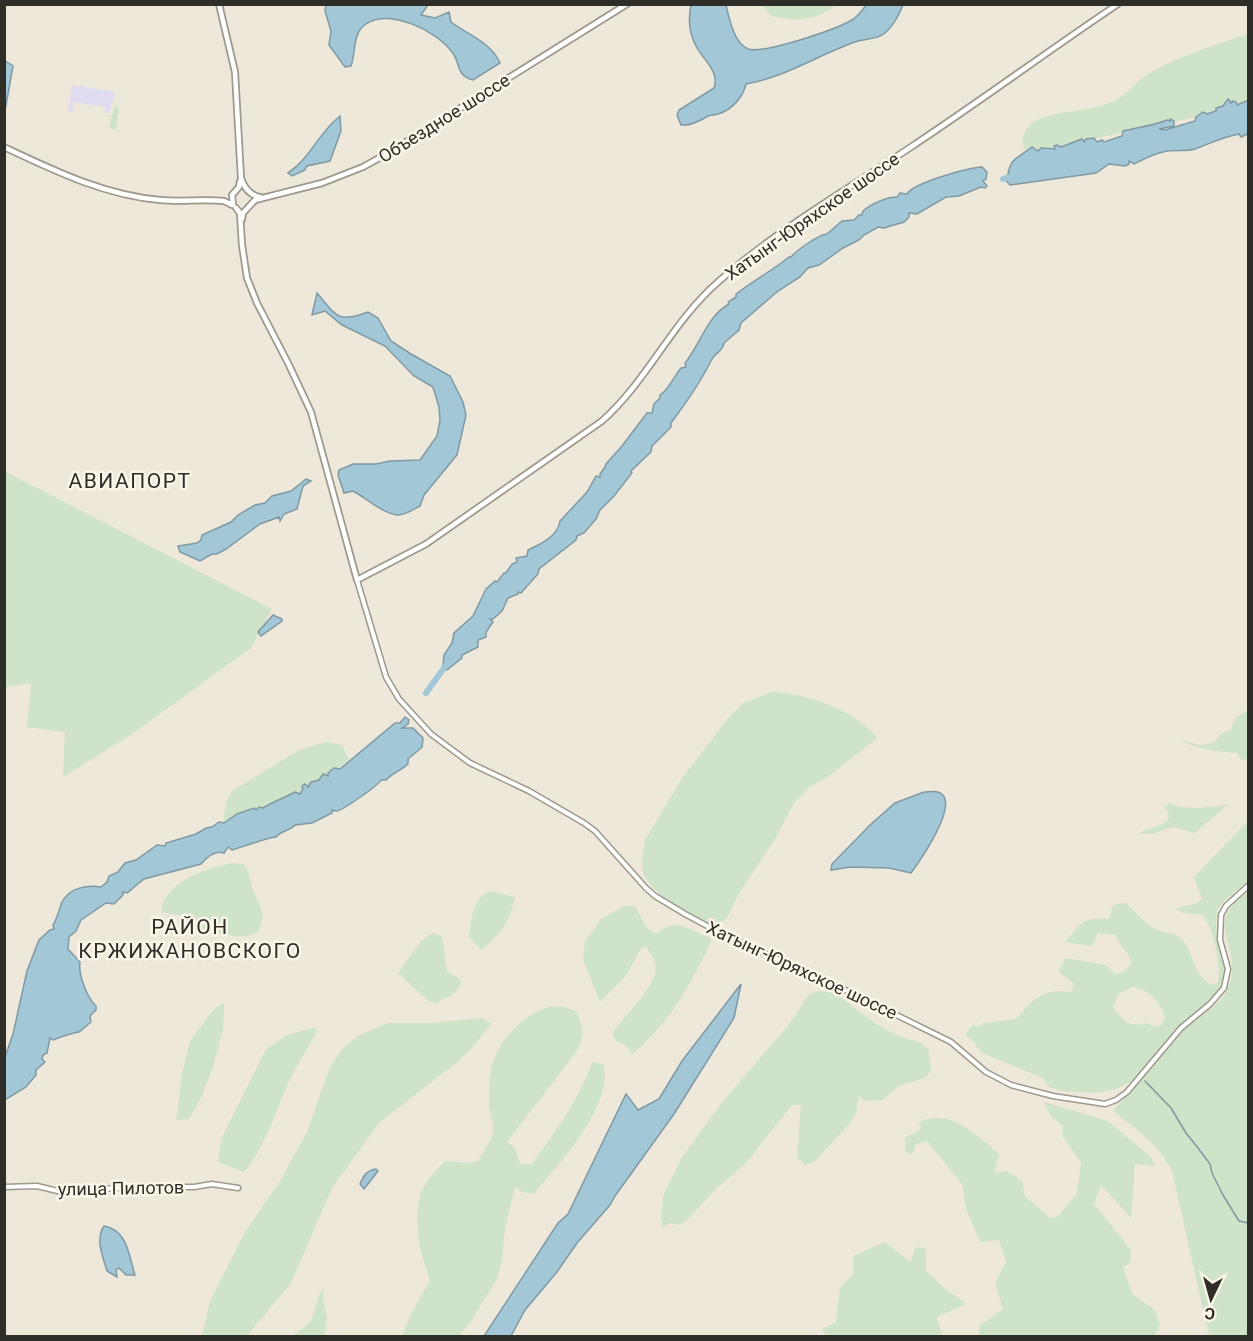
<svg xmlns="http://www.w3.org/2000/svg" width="1253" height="1341" font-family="Roboto,sans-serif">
<rect width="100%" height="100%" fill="#eee8db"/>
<path fill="#dfdcf2" d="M72,85L115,92L109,113H105L106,107L74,102L72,112H68Z"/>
<path fill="#cee3c7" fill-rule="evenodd" d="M762,5H836C815,21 797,22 771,16Z
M1248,34V106L1027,153C1018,142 1023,130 1034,122C1056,109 1090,113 1114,101C1128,94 1137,80 1150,73C1181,55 1215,45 1248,34Z
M115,105L119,108L116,128L114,130L109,127Z
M4,471L272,609L251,648L129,736L63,777L65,732L27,727L31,683L5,687Z
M772,692C810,695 852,708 877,738L829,776L810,787L794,803L774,841L740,892L726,919L717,924L694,918L664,899L648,882L643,873L642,862L645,840L683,777L728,718L743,703Z
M1248,711V758L1245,760L1240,759L1238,753C1217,752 1199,749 1180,741L1201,745L1213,743L1222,733L1231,730C1233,719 1238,714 1248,711Z
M326,742L342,745L349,759L318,786L223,822L227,800L232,791L299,750Z
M1169,803L1180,807L1198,808L1227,805L1195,833L1173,827L1151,834H1139C1146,826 1182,826 1164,807Z
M1248,821V882L1224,901L1217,910L1216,924L1217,940L1225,970L1224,982L1217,994L1179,1028L1136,1079L1116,1089L1096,1093L1060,1091L1049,1087L1043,1078L982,1053L972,1040L965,1035L972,1025L979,1027L983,1023L1016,1019C1035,998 1041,988 1072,992L1074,984L1058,971L1066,958L1106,965L1115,974L1123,972L1131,964C1131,953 1119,947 1116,935L1098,933L1092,946L1065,942C1081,924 1082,916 1109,919L1112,908L1117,904L1126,903C1135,912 1145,923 1155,929C1164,934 1174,931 1182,939C1194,952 1193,978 1214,985L1218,982C1221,963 1214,931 1203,915L1184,913L1175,909C1185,905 1195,906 1202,899L1194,877ZM1132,987C1148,989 1161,1002 1165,1018L1161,1025L1155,1027L1147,1023C1127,1028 1124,1020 1113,1007L1119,994Z
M233,863L243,864L247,868L252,887L263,914L259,931C241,942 223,933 203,929L195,918L161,912C164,881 207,868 233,863Z
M492,891L515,897C509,923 502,933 481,950L469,937C471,921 473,895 492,891Z
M1248,892V1336H1209L1172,1171C1159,1144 1136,1129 1113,1111C1136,1085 1158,1057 1183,1031C1199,1014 1222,1007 1230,983C1242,946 1201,923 1248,892Z
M625,906H635C642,916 643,931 657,933C676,916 689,930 710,938L711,942C697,971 682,1000 662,1024C653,1035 642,1045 632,1055L626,1045L616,1041L613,1036L614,1031C625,1015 661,983 655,963C653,957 649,951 646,946L641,948L626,976L600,1002L583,959L585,942L601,919Z
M433,933L442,936L447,971L460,979L461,984L454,993L445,999L444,997L437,1004L427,1000L398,973L421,941Z
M819,991L830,992L840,997L878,1025L899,1036L921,1043L929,1050L931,1071L925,1078L898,1086L883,1100L864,1101L859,1095L856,1114L850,1123L815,1161L805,1165L797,1157L801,1105H792L746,1163L716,1189L687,1220L679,1225L670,1223L663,1228L661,1218L663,1196L682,1157L724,1100L791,1022L809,994Z
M224,1003L223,1029L212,1070L200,1100L189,1119L176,1120L182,1074L190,1041L210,1014L219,1005Z
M553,1006L565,1007L576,1011C583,1030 586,1033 576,1052L507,1142L515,1148L520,1164H532C555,1131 579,1101 592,1062L603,1064C615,1104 558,1166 533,1194L523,1192L515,1187L505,1228L502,1260L497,1279L470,1323L458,1336H402L413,1310L430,1280C420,1254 413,1224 420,1195C423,1184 437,1169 445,1161L468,1163L478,1161C482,1153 489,1144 492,1136C496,1125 489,1115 489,1104C489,1092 489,1078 492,1066C499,1039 525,1012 553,1006Z
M483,1018L491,1024L471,1049L456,1063L379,1123L332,1188L291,1283L247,1336H202L210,1301L245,1232L280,1181L307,1132L330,1067L342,1049L358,1036L388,1023H429Z
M313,1028L318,1030C307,1049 295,1068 286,1088C273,1119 265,1146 244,1172L218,1162L221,1139L266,1049L287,1035Z
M1044,1102L1108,1121L1150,1156L1156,1166L1135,1164L1131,1218L1101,1185L1094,1204L1131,1250L1130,1263L1123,1267L1132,1294L1155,1310L1160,1326L1154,1336H979V1326L1003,1309L995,1283L1006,1262L999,1240L980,1242L966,1209L962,1184L927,1141L916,1144L912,1155L905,1151V1138L921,1129L919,1122C950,1107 977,1136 999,1154L994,1173L1007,1171L1022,1181L1025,1196L1050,1218L1058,1217L1077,1193L1081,1163L1062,1135L1063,1126L1051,1117Z
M885,1242L910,1262L916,1247L926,1249V1271L943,1287L966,1304L937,1317L942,1334L941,1336H826L822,1329L836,1322L840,1288L854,1273L853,1256Z
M324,1288L323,1299L327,1317L324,1336H293L311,1321L320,1293Z"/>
<path fill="#a2c7d6" stroke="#8099a2" stroke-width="1.5" d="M326,5H428L421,15L435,18L449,12L451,22C468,35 491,42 500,63L473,80C455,75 461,63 452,52C437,31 390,8 366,24C352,33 356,53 351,66L345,67L329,45L331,31L325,11Z
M691,5H726C729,18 734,43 748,49C764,54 834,30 850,21C857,18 862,11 866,5H903C899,15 894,25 886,32C878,40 866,38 855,42C818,55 786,77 746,84C743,97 732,110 718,114C715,115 710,115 708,116C700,121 691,126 681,125L677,115L679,110L714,88C720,71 703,60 696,46C689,33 688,19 691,5Z
M4,60L13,66L5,111H4Z
M1228,99L1231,102L1230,104L1233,101L1236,102L1237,105L1246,101L1248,102V134L1241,137L1239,134C1222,137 1209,144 1195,149C1184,152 1175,149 1163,152C1153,154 1144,159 1134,164L1129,161V164L1125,166L1109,164L1096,173L1010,185L1007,182C1009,158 1014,161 1032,147L1038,151L1041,148L1055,149L1054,146L1057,145L1061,147L1082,139L1084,142L1086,139L1094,138L1097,142L1102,140L1104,142L1122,136L1123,131C1138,127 1153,126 1167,120L1170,121V119L1174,121V126L1159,129L1165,130L1195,121L1196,117L1203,112L1207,114L1216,111V108L1223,106Z
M340,116L341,131L330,161L307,166L305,170L292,176L288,173C310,159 319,132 340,116Z
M982,167L987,172L986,179L983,181L987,186L985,188L981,187L959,196L946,197L917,214L909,213V217L904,222L884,228L878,227L864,235L859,240L843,248L819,265L808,268L800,277L778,291L741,323L739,330L724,343C723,352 714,353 711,361C700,383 686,403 671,423V427L652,446L651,452L631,471L632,473L614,496L600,510L596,519L584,533L577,536L576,540L539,569L538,574L521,593L518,592V594L508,598L502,611L493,619H490L493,622L486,632V637L478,640V647L462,655V658L447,670L443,665L444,655L452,643L454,633L473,616L486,589L495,581L497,582L504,573H506L512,564L517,562L516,558L527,556L528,550C541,544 558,536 560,521L587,492L596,476L600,477V474L605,467L606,464L622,446L647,413H652L654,404L660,398V395C669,390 674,376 681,368L686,367L685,363C700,345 707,316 729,304L728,302L736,297V294C754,280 772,271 789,257H791C797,250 818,235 827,234L842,221L854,220L859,215H862L863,211C871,204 886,197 897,197L900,193L907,194C913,183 967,168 982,167Z
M317,293C336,315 337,324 368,312L378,318L391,341L411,354L450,376L463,402L466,415L457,455L424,495L420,506C414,509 404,516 397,515C382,513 366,498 353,491L344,493L338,475L339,470L353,464H376L390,461L420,460L437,436L440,420L439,407L433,387L414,376L385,346L342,325L325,311L312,315Z
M306,479L311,481L303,486L297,509L284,514L280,521L279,517L260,524L226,549L217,554H212L200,561L180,552L178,546L197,543L201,540L202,535L231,522L238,515L255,505L265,503L272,496L291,491Z
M273,615L282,619V621L261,636L258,632Z
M405,717L409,720L408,724L402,728H413L423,738L422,747L408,759V764C401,771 395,771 386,780H381C378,786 341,811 337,811C335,811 334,811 332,810V813L312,823L295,825C290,831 282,830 276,837C270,837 239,848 232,850L228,847L224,853C215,850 206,858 201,864L144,879L127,893L123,892V895L114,904L106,903L81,920L76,931L69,937L68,949L80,962C78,974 87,998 96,1006V1010L90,1016L91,1022L79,1032C71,1033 61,1037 53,1040L50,1038L47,1053L43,1055L42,1059L45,1062L36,1070V1075L26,1087L5,1100V1057L13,1034L27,971L39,940L50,930L54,929L53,925C58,917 59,909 62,902C70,887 87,885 101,887L107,882L109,876L118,872L125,863L136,860L157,845L165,846L166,843L196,834L206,828L212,827L219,822L224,823L237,814L254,808L256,810L259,807L263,808C274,801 284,798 295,792L300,794L303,789L302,786L305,784L308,787L311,782L319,780L323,774L328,776V773L334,768L340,769L395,723H400Z
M924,792C928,792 935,791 938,792C963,800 919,862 911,873L889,868L850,867L831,870L832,864L870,825L895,803Z
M741,984L734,1018L674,1114L615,1196L610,1205L577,1243L557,1272L525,1310L511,1336H484L558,1223L568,1214L626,1094L638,1110L659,1099L682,1061Z
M376,1169L378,1171L364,1189L360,1184C364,1175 366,1171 376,1169Z
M104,1226C128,1230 129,1257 135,1275H126L119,1268L116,1270L117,1277L107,1271C103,1257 95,1239 104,1226Z"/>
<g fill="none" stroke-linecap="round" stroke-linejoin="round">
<path stroke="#8099a2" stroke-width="1.5" d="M1145,1081L1171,1108L1186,1133L1198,1148L1210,1164L1212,1173L1223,1195L1239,1221L1248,1223"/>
<path stroke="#a2c7d6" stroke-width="6" d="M1003,179L1015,176
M426,693L449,661"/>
<g stroke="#9d998c" stroke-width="7">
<path id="tertiary" d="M357,580L386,677L399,699L431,734L470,763L529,791L584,823L595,831L646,888L655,896L685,914L722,934L852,993L951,1042L986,1072L1011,1085L1053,1096L1105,1104L1116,1100L1127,1092L1181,1028L1210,1004L1224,988L1228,969L1220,940L1221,915L1226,906L1248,886
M4,1187L37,1186L66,1193L84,1190L134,1187H194L212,1184L238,1188"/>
</g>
<g stroke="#9d998c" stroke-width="8">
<path id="secondary" d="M219,4L235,72L241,178C244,188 250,195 260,197
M4,147C55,171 104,195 160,200C181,202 203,199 224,201L232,205
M233,205L232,195L239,187L240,181
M236,208L240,213L242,245L247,278L257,303L289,365L311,412L357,580L426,544L602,421C648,380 672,322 718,282C774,232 846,190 908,149C979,102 1048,51 1118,4
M242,219L243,213L255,200L322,183L363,167L390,152L627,4"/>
</g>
<use href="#tertiary" stroke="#fff" stroke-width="4"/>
<use href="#secondary" stroke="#fff" stroke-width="4.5"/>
</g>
<g text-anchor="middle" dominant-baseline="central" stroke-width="5" stroke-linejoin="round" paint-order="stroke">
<g font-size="18" fill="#2f2d28" stroke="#fbf6e8">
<text transform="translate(444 118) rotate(-32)">Объездное шоссе</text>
<text transform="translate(812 216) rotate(-35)">Хатынг-Юряхское шоссе</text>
<text transform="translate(802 970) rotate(25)">Хатынг-Юряхское шоссе</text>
<text transform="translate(121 1188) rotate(-1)">улица Пилотов</text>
</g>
<g font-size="21" letter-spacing="1.5" fill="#2f2d28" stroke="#fbf6e8">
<text x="130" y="481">АВИАПОРТ</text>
<text x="190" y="927">РАЙОН<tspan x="190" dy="24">КРЖИЖАНОВСКОГО</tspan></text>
</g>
</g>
<rect width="1253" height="1341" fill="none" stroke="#2f2d28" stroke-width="12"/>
<g transform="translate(1211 1299) rotate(185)" stroke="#fbf6e8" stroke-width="4.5" paint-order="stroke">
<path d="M0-4.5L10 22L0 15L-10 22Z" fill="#2f2d28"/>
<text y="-9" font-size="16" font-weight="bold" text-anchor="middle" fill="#2f2d28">С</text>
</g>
</svg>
